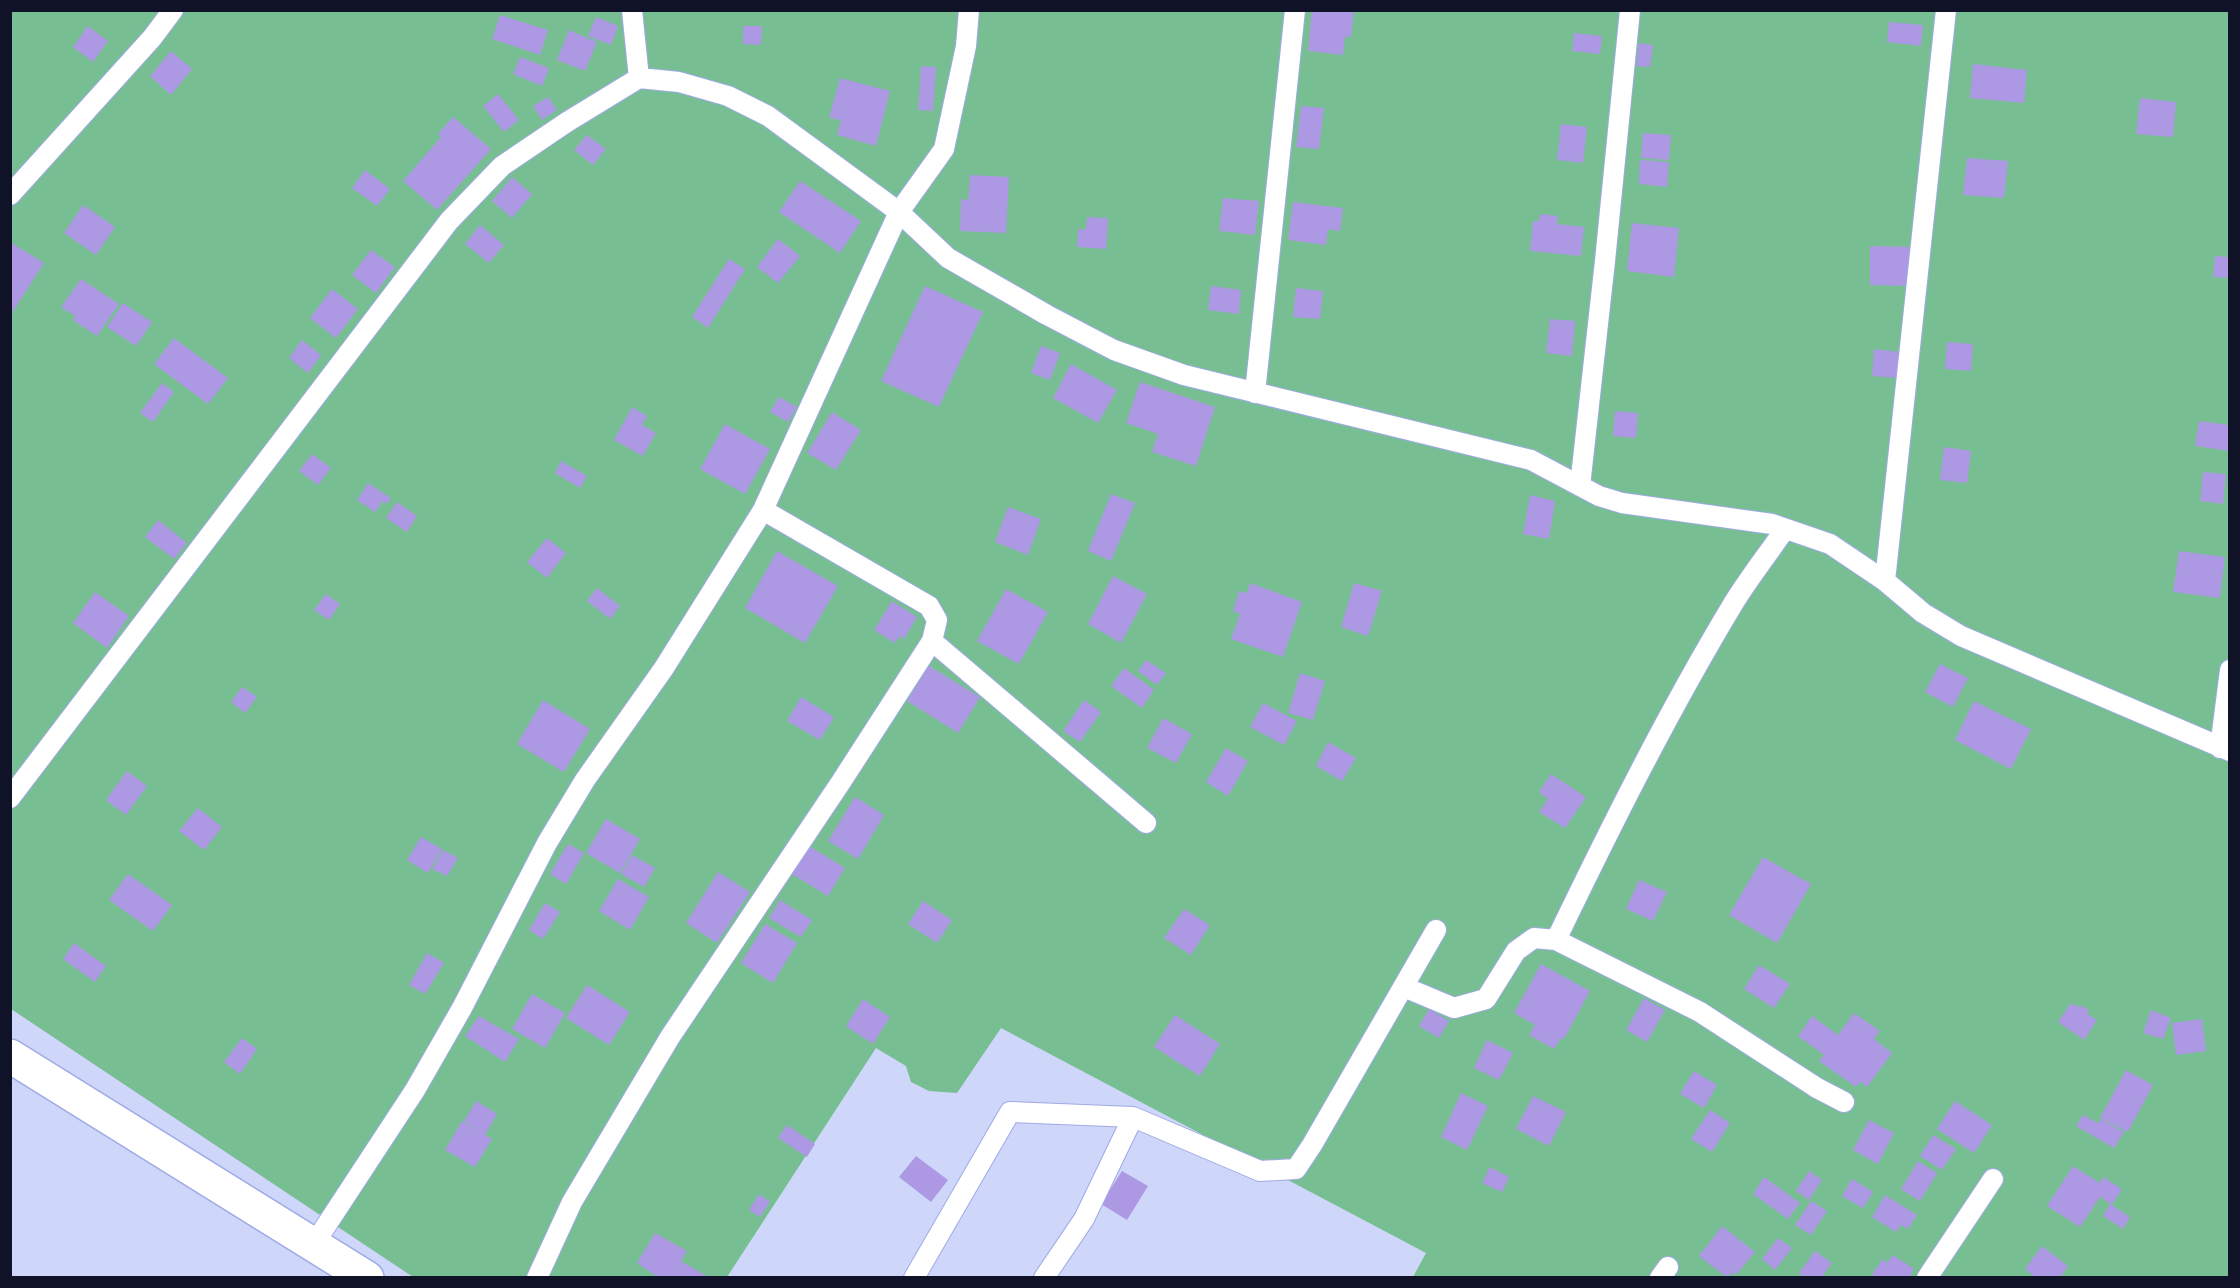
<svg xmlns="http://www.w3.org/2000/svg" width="2240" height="1288" font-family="Georgia,serif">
<rect width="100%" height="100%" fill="#ced6fa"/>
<path fill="#77bf93" d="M10,11H2229V1277H1413L1426,1253L1001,1028L957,1093L929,1091L911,1082L906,1066L876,1048L727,1277H413L11,1009Z"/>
<path fill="#ad98e4" d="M1312,10H1354L1351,37H1345L1343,55L1308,51Z
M500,15L548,30L540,55L492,39Z
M596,17L618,26L611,45L588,36Z
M1889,22L1923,25L1921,46L1887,42Z
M88,26L108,41L93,62L73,47Z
M743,26H762L761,45L743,44Z
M569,30L597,42L585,71L557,60Z
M1574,33L1602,36L1600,54L1572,51Z
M1639,43L1653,45L1650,67L1636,66Z
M171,51L192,69L171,95L150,76Z
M520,57L549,68L542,86L513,74Z
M1973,64L2027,70L2024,103L1970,98Z
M921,66L936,67L933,111L918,110Z
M840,78L890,91L876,146L837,135L841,120L829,118Z
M498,94L519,120L504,132L483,106Z
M548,97L557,110L542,120L533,106Z
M2140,98L2176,102L2173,137L2136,134Z
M1301,106L1324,108L1319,149L1296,147Z
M453,117L491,149L437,210L403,181L441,137L438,134Z
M1561,124L1587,127L1583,163L1557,160Z
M1643,133L1671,135L1669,160L1641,158Z
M587,135L606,149L593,165L574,150Z
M1967,158L2008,161L2004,198L1963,195Z
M1640,160L1669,162L1667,187L1639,184Z
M365,170L390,189L377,206L352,188Z
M970,175L1009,177L1006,233L960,231L961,199L968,200Z
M512,177L532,194L512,218L492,201Z
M800,181L861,221L840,253L779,212Z
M1223,198L1259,201L1255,235L1219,231Z
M1293,202L1343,208L1340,231L1328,229L1326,245L1288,240Z
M83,205L115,227L96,255L64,233Z
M1540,214L1558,216L1557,224L1584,227L1581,256L1530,251L1533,221H1539Z
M1087,217L1108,218L1106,249L1077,247L1078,229H1086Z
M1632,223L1679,228L1674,277L1627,271Z
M480,225L504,245L489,263L465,244Z
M778,239L800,256L778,283L757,267Z
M10,242L44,263L12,313L10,312Z
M1870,246L1912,247L1911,286L1870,285Z
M371,250L395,267L376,293L352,275Z
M2215,256L2229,257V278L2213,277Z
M729,259L745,269L708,328L692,317Z
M81,279L119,304L97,336L73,320L75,316L61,307Z
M925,286L983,312L939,407L881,381Z
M1211,286L1241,290L1239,314L1208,310Z
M1296,288L1323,291L1320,319L1293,317Z
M332,289L358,309L336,338L310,318Z
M123,303L152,322L136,346L107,327Z
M1550,319L1575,321L1572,356L1546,353Z
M174,338L228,378L208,404L154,364Z
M302,340L321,355L308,373L289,358Z
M1947,342L1973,344L1971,371L1945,369Z
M1041,346L1060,353L1050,380L1031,373Z
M1874,349L1900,352L1898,378L1872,376Z
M1071,364L1117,390L1098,423L1053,398Z
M1140,382L1215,407L1196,466L1152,452L1158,434L1126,423Z
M162,383L174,392L153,422L140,413Z
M779,397L797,407L788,422L770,412Z
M632,407L647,416L642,425L656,433L643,456L614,440Z
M1615,411L1638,413L1636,438L1613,436Z
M832,412L861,430L836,470L807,453Z
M2199,421L2229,425V451L2195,446Z
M725,424L770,449L745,494L700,469Z
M1944,447L1971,451L1967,483L1940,480Z
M312,454L331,468L318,485L299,471Z
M561,461L587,476L580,488L555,473Z
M2203,472L2226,474L2223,504L2200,501Z
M368,483L391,498L387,504L383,501L375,512L357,500Z
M1111,494L1135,503L1111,561L1088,551Z
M1530,495L1555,501L1549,539L1523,534Z
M397,502L417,516L407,532L386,518Z
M1008,507L1041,519L1028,555L995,542Z
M158,520L187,543L174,559L145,537Z
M547,538L566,553L547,578L527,562Z
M777,551L838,586L805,643L745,608Z
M2179,551L2225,557L2220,598L2173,592Z
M1113,576L1147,594L1121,643L1088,624Z
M1250,583L1302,602L1283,657L1231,639L1240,614L1233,611L1239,591L1247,593Z
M1354,583L1382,591L1368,636L1341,627Z
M597,588L620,606L610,619L587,601Z
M1006,589L1048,612L1019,664L977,641Z
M95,592L129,616L107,648L73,623Z
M326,594L340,604L329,620L314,610Z
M892,601L917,617L904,639L900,636L895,643L874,630Z
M1146,660L1166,673L1157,685L1138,671Z
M1940,664L1968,678L1953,707L1925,692Z
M929,666L980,697L958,733L907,701Z
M1124,668L1154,690L1142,708L1111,686Z
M1300,673L1325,681L1313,720L1288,713Z
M242,687L257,697L245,713L231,702Z
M801,697L834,717L820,740L787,721Z
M543,700L590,729L564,772L517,744Z
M1084,700L1101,712L1080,742L1063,731Z
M1974,701L2031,729L2011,769L1955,740Z
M1263,703L1297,721L1284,745L1250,727Z
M1163,718L1192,734L1176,763L1147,748Z
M1328,742L1356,758L1342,781L1316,766Z
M1226,748L1248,761L1228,796L1206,782Z
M127,771L147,786L126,815L106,800Z
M1551,774L1586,797L1565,828L1539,812L1548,799L1539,792Z
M855,797L884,815L858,859L828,841Z
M198,808L222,827L204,850L179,831Z
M606,819L640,839L620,873L586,853Z
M421,837L442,849L428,873L407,860Z
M568,844L584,853L566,884L550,874Z
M809,846L845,868L828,896L792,874Z
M443,850L458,858L447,876L432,869Z
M632,855L655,868L644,887L621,874Z
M1763,857L1811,884L1777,943L1729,915Z
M718,872L750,892L717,943L686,923Z
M128,874L172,905L153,931L109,900Z
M618,879L649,897L630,930L599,911Z
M1639,880L1667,892L1653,921L1626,909Z
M780,900L812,920L801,937L769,918Z
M923,901L952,920L937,943L908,924Z
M545,903L560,912L543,939L529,930Z
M1184,909L1210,925L1191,955L1164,938Z
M765,924L797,943L773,983L741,963Z
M74,943L106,966L95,982L63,959Z
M427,953L444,963L425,994L409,985Z
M1541,964L1590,991L1564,1039L1561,1038L1554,1049L1529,1035L1535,1025L1514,1013Z
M1759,965L1790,984L1774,1008L1744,989Z
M587,985L630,1012L609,1045L566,1018Z
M532,994L565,1013L545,1048L512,1029Z
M1644,998L1665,1010L1647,1042L1626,1030Z
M863,999L890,1017L873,1044L846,1026Z
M2071,1003L2078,1007L2080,1005L2089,1010L2087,1014L2097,1020L2084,1040L2058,1022Z
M1429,1009L1449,1021L1439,1038L1419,1026Z
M2151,1010L2171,1018L2163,1039L2143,1033Z
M1854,1013L1880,1031L1874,1039L1892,1053L1867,1087L1860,1082L1856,1087L1819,1061L1824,1055L1798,1036L1812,1016L1838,1035Z
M1175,1015L1220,1044L1200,1076L1154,1047Z
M479,1016L519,1039L505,1062L465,1036Z
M2202,1019L2206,1051L2176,1055L2172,1023Z
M242,1038L257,1049L240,1074L224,1062Z
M1487,1040L1513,1053L1499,1080L1474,1068Z
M2126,1070L2153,1085L2128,1132L2100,1118Z
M1694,1071L1717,1085L1704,1108L1680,1094Z
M1461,1093L1488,1106L1467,1150L1441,1137Z
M1533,1096L1566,1112L1549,1146L1516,1129Z
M476,1101L497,1114L485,1135L492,1139L475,1167L445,1150L462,1121L480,1132L464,1121Z
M1955,1101L1992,1125L1974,1153L1937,1129Z
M1710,1110L1730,1123L1712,1152L1691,1139Z
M2083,1115L2098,1123L2101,1119L2124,1132L2114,1148L2076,1126Z
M1869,1120L1894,1133L1878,1164L1853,1150Z
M787,1125L815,1144L807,1157L778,1138Z
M1933,1135L1956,1149L1942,1170L1920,1156Z
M916,1156L948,1180L931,1202L899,1177Z
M1918,1161L1937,1173L1920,1201L1901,1189Z
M2073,1166L2100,1183L2103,1177L2122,1189L2112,1205L2100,1197L2080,1227L2047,1206Z
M1490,1167L1509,1177L1502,1192L1482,1183Z
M1122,1171L1148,1186L1127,1220L1101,1204Z
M1809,1171L1822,1180L1809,1200L1796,1191Z
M1764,1177L1800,1203L1788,1219L1753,1194Z
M1852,1179L1873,1192L1863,1208L1842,1196Z
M759,1194L770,1202L760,1217L749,1210Z
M1885,1195L1917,1215L1908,1229L1901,1225L1896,1232L1872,1217Z
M1811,1201L1827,1211L1811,1235L1795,1225Z
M2110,1204L2130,1217L2123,1229L2103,1216Z
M1722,1226L1755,1252L1736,1275L1732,1272L1728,1278L1699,1256Z
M655,1233L687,1251L681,1261L710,1278H659L637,1263Z
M1778,1238L1792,1248L1775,1270L1762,1259Z
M2042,1246L2068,1266L2060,1278H2036L2025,1269Z
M1815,1251L1832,1263L1821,1278H1805L1799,1273Z
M1893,1255L1914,1269L1908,1278H1877L1872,1274L1883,1259L1887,1263Z"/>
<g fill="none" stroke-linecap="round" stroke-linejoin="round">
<g stroke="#9faae5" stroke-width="22">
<path id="service" d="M632,10L639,78
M10,195L152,38L173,10
M1255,393L1295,10
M1580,486L1605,261L1630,10
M763,510L929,606L937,620L932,641L1146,823
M1885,581L1946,10
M2220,748L2230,670
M10,798L449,221L502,166L567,122L639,78L679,82L728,96L768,116L899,212L948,258L1047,315L1114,350L1184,375L1531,460L1599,496L1622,503L1772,524L1830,544L1885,581L1923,613L1961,636L2230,751
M1556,940C1611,826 1668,712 1733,604C1749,578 1768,554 1785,529
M1404,987L1454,1008L1486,999L1516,951L1534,938L1556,940L1700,1012L1817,1088L1844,1102
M314,1244L415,1090L462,1008L547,843L585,780L664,668L763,510L899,212L944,149L966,46L969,10
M537,1278L572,1202L670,1037L841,782L932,641
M914,1278L1010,1112L1133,1117
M1044,1278L1084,1219L1133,1117L1260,1171L1296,1169L1312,1145L1436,930
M1660,1278L1668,1267
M1927,1278L1993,1179"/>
</g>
<g stroke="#9faae5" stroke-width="36">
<path id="minor" d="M10,1056L367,1278"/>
</g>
<use href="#service" stroke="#fff" stroke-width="20"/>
<use href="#minor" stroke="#fff" stroke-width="33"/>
</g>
<rect width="2240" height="1288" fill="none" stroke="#101328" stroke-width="24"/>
</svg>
